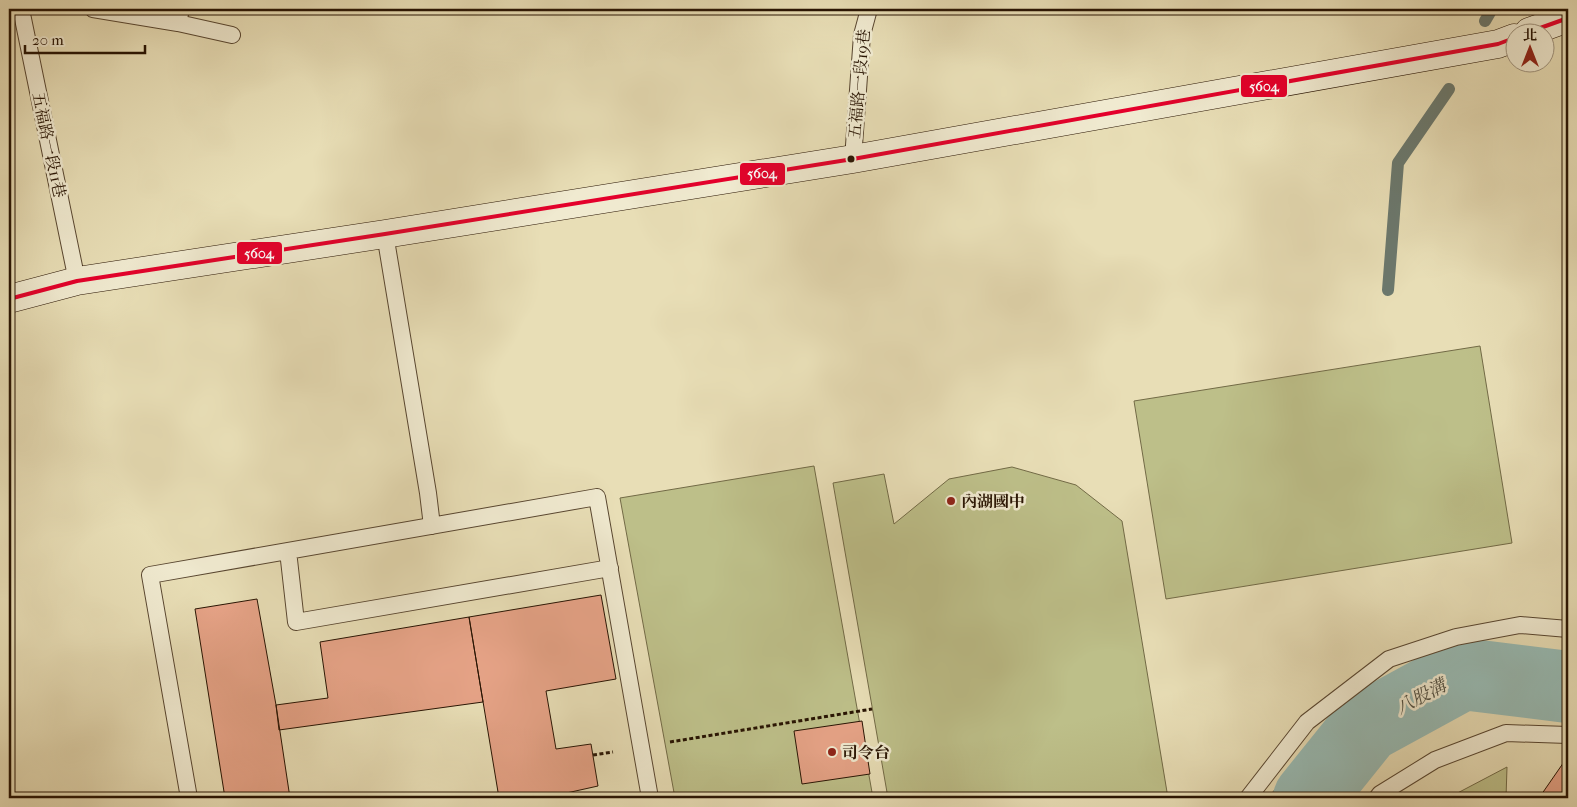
<svg xmlns="http://www.w3.org/2000/svg" width="1577" height="807" font-family="'IM FELL French Canon','Noto Serif TC',serif">
<rect width="100%" height="100%" fill="#e8deb6"/>
<filter id="stains"><feTurbulence type="fractalNoise" baseFrequency=".004" numOctaves="4"/><feColorMatrix values="0 0 0 0 .2 0 0 0 0 .09 0 0 0 0 .02 0 0 0 .5 -.17"/></filter>
<radialGradient id="worn" r=".72"><stop offset=".6" stop-color="#630" stop-opacity="0"/><stop offset="1" stop-color="#630" stop-opacity=".3"/></radialGradient>
<path fill="#bdbf89" stroke="#726a46" d="M1480,346L1512,543L1166,599L1134,401Z
M814,466L873,798H675L620,498Z
M1012,467L1076,485L1122,521L1168,798H888L833,483L884,474L894,524L949,479Z
M1507,767L1506,798H1448Z"/>
<path fill="#98bbb4" stroke="#6b786d" d="M1465,657L1519,681L1456,705L1368,751L1327,798H1268L1326,726L1383,681L1434,658Z"/>
<g fill="none" stroke-linecap="round" stroke-linejoin="round">
<path stroke="#60685c" stroke-width="1" d="M1274,798L1330,730L1386,685L1436,663L1464,662L1502,680L1501,683L1454,701L1366,747L1325,793L1324,798
M1282,798L1334,734L1389,690L1437,669H1463L1485,679L1484,683L1451,696L1362,742L1320,789L1317,798
M1292,798L1340,739L1393,697L1438,677L1461,676L1466,678L1465,682L1447,689L1357,736L1314,785L1311,792L1310,798"/>
<path stroke="#6b786d" stroke-width="12" d="M1485,21L1492,9
M1388,290L1398,163L1449,89"/>
<path stroke="#98bbb4" stroke-width="72" d="M1309,798L1366,727L1463,674L1568,687"/>
</g>
<path fill="#e6a387" stroke="#281403" d="M601,595L616,679L546,691L556,749L591,744L598,786L562,794L563,798H499L469,617Z
M257,599L276,705L290,798H225L195,609Z
M469,617L483,702L279,730L276,705L328,698L320,642Z
M862,721L870,774L802,784L794,731Z
M1566,759H1568V798H1539Z
M498,794L499,798H472Z"/>
<g fill="none" stroke-linecap="round" stroke-linejoin="round">
<g stroke="#584630" stroke-width="18">
<path id="service" d="M21,9L77,281
M93,9L178,23L181,9
M178,23L232,35
M853,159L862,35L869,9
M385,234L428,493L432,526
M288,551L296,622L610,568
M189,798L150,575L597,497L650,798
M1248,798L1307,722L1389,659L1456,637L1520,625L1568,629
M1377,798L1380,794L1435,760L1506,733L1568,735"/>
</g>
<g stroke="#281403" stroke-width="29">
<path id="secondary" d="M1529,32L1568,18
M9,299L77,281L385,234L853,159L1498,44L1514,38"/>
</g>
<path stroke="#281403" stroke-width="3" stroke-dasharray="4 2.5" stroke-linecap="butt" d="M670,742L872,709
M593,755L613,752"/>
<use href="#service" stroke="#f0ead0" stroke-width="16"/>
<use href="#secondary" stroke="#f0ead0" stroke-width="28"/>
<g stroke="#f0ead0" stroke-width="8">
<path id="bus-1" d="M1529,32L1568,18
M9,299L77,281L385,234L853,159L1498,44L1514,38"/>
</g>
<use href="#bus-1" stroke="#e4002b" stroke-width="4"/>
</g>
<circle fill="#281403" stroke="#f0ead0" stroke-width="2" cx="851" cy="159" r="4.5"/>
<g fill="#8f2418" stroke="#f0ead0" stroke-width="2">
<circle cx="951" cy="501" r="5"/>
<circle cx="832" cy="752" r="5"/>
</g>
<g text-anchor="middle" dominant-baseline="central" stroke-width="5" stroke-linejoin="round" paint-order="stroke">
<g font-size="16" fill="#281403" stroke="#f0ead0">
<text transform="translate(859 84) rotate(-85)">五福路一段19巷</text>
<text transform="translate(49 145) rotate(78)">五福路一段11巷</text>
</g>
<g font-size="16" font-weight="bold" fill="#281403" stroke="#f0ead0" text-anchor="start">
<text x="961" y="501">內湖國中</text>
<text x="842" y="752">司令台</text>
</g>
<g font-size="18" font-style="italic" fill="#4f4e41" stroke="#f0ead0">
<text transform="translate(1421 697) rotate(-28)">八股溝</text>
</g>
</g>
<g stroke="#f0ead0" stroke-width="2">
<rect x="1240" y="74" width="48" height="24" rx="5" fill="#e4002b"/>
<rect x="739" y="162" width="47" height="24" rx="5" fill="#e4002b"/>
<rect x="236" y="241" width="47" height="24" rx="5" fill="#e4002b"/>
</g>
<g font-size="14" text-anchor="middle" font-weight="bold" fill="#fff">
<text x="1264" y="91">5604</text>
<text x="762" y="178">5604</text>
<text x="259" y="258">5604</text>
</g>
<rect width="1577" height="807" fill="none" stroke="#e8deb6" stroke-width="30"/>
<rect x="10" y="10" width="1557" height="787" fill="none" stroke="#281403" stroke-width="2.5"/>
<rect x="15" y="15" width="1547" height="777" fill="none" stroke="#281403"/>
<g transform="translate(1530 48)"><circle r="24" fill="#f0ead0" stroke="#a0947e"/>
<path d="M0-4L9 19L0 12L-9 19Z" fill="#8f2418"/>
<text y="-8" font-size="14" font-weight="bold" text-anchor="middle" fill="#281403">北</text>
</g>
<path d="M25 45v8h120v-8" fill="none" stroke="#281403" stroke-width="2.5"/>
<text x="32" y="45" font-size="15" fill="#281403" stroke="#f0ead0" stroke-width="4" paint-order="stroke">20 m</text>
<rect width="100%" height="100%" filter="url(#stains)"/>
<rect width="100%" height="100%" fill="url(#worn)"/>
</svg>
